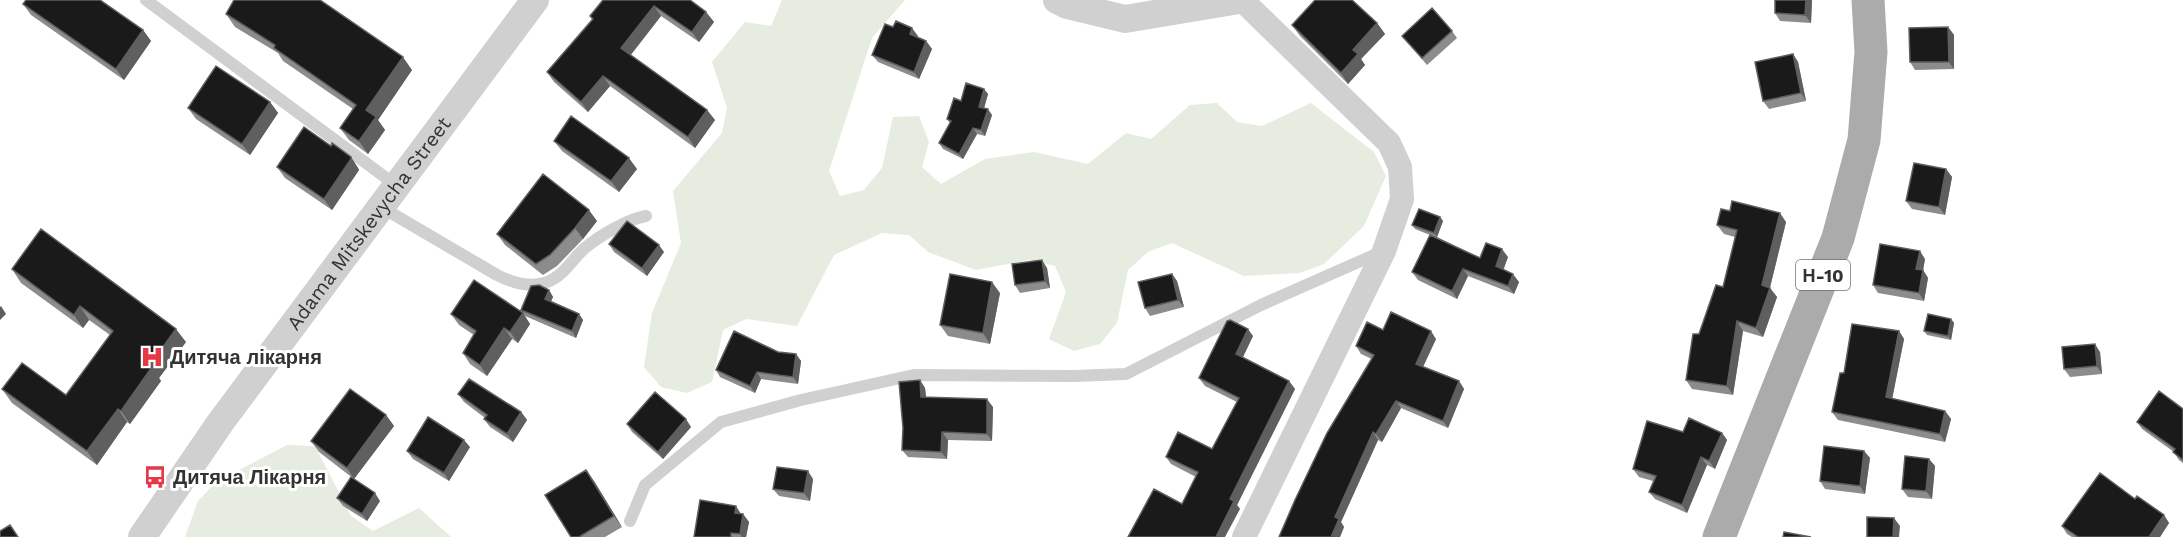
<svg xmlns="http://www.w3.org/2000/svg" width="2183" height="537" font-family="'Work Sans',sans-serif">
<rect width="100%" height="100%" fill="#fff"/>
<path fill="#e6ecdf" d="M782,0H905L872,38L829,171L840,196L864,190L882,168L893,117L919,116L929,142L922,167L941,184L985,159L1034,152L1088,164L1126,133L1151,139L1190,105L1217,103L1237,122L1262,126L1311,103L1374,152L1386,176L1364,226L1324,264L1299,273L1244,276L1172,243L1148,252L1128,270L1117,323L1100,344L1074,351L1049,339L1066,292L1055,266L1029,260L976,270L928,252L909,235L882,233L834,255L797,326L746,319L723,330L712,382L687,393L661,387L644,367L652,313L681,243L673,191L722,133L727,108L712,62L745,22L771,26Z
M287,445L315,446L351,516L373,531L419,508L451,537H185L198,501L216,482Z"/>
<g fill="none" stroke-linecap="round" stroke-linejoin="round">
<path stroke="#d0d0d0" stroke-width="12" d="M146,0L397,186
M381,207L497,275C515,284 537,290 555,278C567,271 574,257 585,248C599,236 628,219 646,216
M630,521L645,485L721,422L801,400L914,375L1074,376L1126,374L1261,305L1381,252"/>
<path stroke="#d0d0d0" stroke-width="24" d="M1242,0L1389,143L1400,167L1402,199L1384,251L1244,537"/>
<g stroke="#d0d0d0" stroke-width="28">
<path d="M1057,0L1067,5L1125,19L1239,0"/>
<path id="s1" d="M142,537L220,423L535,0"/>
</g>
<path stroke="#ababab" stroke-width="33" d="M1719,537L1838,238L1864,140L1871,52L1868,0"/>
</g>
<path fill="#8c8c8c" d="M603,0L706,12L714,22L699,42L661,16L631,55L707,110L715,120L695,148L610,86L588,112L554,82L547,72L592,19L590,16Z
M1812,0L1811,23L1780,21L1775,13Z
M23,4L143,30L151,41L124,80L31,15Z
M226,14L412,70L378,120L385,130L368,154L349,140L340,128L353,109L283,61L278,53L235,27Z
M1377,23L1385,34L1361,59L1365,65L1348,84L1300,36L1292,25Z
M1948,27L1954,35V69L1915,70L1910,62Z
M1452,31L1457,38L1427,65L1408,43L1402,36Z
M918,36L917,37L926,41L932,49L919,79L878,62L872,55Z
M1793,54L1798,62L1806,101L1769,109L1763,101Z
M984,89L988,94L984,108L992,115L985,136L977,134L963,159L943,149L939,143L950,123L947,119L961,101Z
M270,102L278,113L250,155L196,119L188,108Z
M554,141L637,169L619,192L562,151Z
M331,146L351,157L358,168L359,170L332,210L285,178L277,167Z
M1946,169L1952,177L1945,215L1912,209L1906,201Z
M1440,217L1443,221L1437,237L1480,258L1508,257L1503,269L1519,282L1514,294L1468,276L1457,299L1418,280L1412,272L1430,235L1415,229L1412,225Z
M597,221L583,239L557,266L543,275L505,245L497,234Z
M1786,222L1770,288L1777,297L1763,337L1743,331L1733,395L1692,389L1686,380L1723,287L1735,237L1724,234L1717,225Z
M609,244L664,252L647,276L614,252Z
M1925,259L1923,270L1928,278L1924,301L1878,293L1873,285Z
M1047,268L1050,288L1020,293L1015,285Z
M12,269L186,342L159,378L161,381L130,424L127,422L97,465L12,403L2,389L66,395L110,335L89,320L83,328L21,283Z
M1172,274L1177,281L1184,307L1150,316L1145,308Z
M549,290L553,297L551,302L579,314L583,320L576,338L525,316L521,310Z
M1000,293L990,344L948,336L940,325Z
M523,313L530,324L518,343L512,339L487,376L470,364L463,353L474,335L459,325L451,314Z
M1951,319L1954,323L1951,340L1927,335L1924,331Z
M1383,330L1436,339L1423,367L1459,381L1464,389L1448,428L1401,408L1382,442L1378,440L1341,522L1344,527L1340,537H1279L1372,359L1361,354L1356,346Z
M1899,331L1904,339L1892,398L1945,411L1951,419L1945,442L1838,420L1832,412L1844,373Z
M1253,336L1243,357L1289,381L1295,389L1237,505L1240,509L1182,504L1196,477L1171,464L1166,457L1212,449L1237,402L1205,386L1199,378Z
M778,352L796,354L801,361L798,384L761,379L755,393L720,377L716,370Z
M2100,352L2102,374L2070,377L2064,369Z
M920,380L925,388L926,398L993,407L992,441L948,440L947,459L908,457L902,450Z
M458,394L521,412L527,420L513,442L490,427L484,419L485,418L464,402Z
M2183,409V463L2179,460L2174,452L2142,429L2137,422Z
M386,415L394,426L354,479L319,452L311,441Z
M627,424L691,427L663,459L632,432Z
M1722,433L1727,440L1715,469L1707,465L1687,513L1655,499L1649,492L1653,481L1639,477L1633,469Z
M470,447L449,481L413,459L407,451Z
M1864,451L1870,458L1865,494L1825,489L1820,481Z
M1929,459L1935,466L1932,499L1908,497L1902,489Z
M813,479L810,501L779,496L773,489Z
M594,481L622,527L605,537H571Z
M337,498L380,501L367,521L343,506Z
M2135,499L2164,515L2169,523L2160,537H2072L2067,534L2062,526Z
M741,514H743L749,522L746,537H694Z"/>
<path fill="#5f5f5f" d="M1806,0H1812L1811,23L1805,15Z
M654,6L661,16L628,58L621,48Z
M706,12L714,22L699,42L692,32Z
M1377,23L1385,34L1361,59L1365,65L1348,84L1341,73L1353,50Z
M1948,27L1954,35V69L1949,62Z
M912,28L918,36L915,42L910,34Z
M143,30L151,41L124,80L116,69Z
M926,41L932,49L919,79L914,72Z
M1793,54L1798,62L1806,101L1801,93Z
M403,57L412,70L378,120L385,130L368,154L359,141L366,110Z
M603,76L610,86L588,112L581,102Z
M984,89L988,94L983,112L979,107Z
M270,102L278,113L250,155L242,144Z
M988,109L992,115L985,136L981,130Z
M707,110L715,120L695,148L688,137Z
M973,128L977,134L963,159L959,154Z
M351,157L358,168L359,170L332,210L324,199Z
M629,158L637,169L619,192L611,181Z
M1946,169L1952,177L1945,215L1939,207Z
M589,210L597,221L583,239L575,228Z
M1780,213L1786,222L1769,291L1770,288L1777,297L1763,337L1756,328L1762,285Z
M1440,217L1443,221L1437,237L1434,233Z
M659,245L664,252L647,276L642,268Z
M1502,249L1508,257L1502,274L1496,266Z
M1920,251L1925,259L1923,270L1928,278L1924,301L1919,293L1916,269Z
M1042,260L1047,268L1050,288L1045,281Z
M1463,269L1468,276L1457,299L1452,291Z
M1172,274L1177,281L1184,307L1178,300Z
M1513,274L1519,282L1514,294L1508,286Z
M992,282L1000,293L990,344L983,333Z
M549,290L553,297L549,305L545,299Z
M1,306L6,314L0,320V307Z
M80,306L89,320L83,328L74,315Z
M523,313L530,324L518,343L510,332Z
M579,314L583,320L576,338L572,331Z
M1951,319L1954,323L1951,340L1948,336Z
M1737,321L1743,331L1733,395L1727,386Z
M504,328L512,339L487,376L480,365Z
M176,329L186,342L159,378L161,381L130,424L121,411L149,366Z
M1248,329L1253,336L1241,361L1236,354Z
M1431,331L1436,339L1421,371L1416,364Z
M1899,331L1904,339L1891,405L1886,397Z
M2095,344L2100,352L2102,374L2097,366Z
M796,354L801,361L798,384L793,377Z
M757,372L761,379L755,393L750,386Z
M920,380L925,388L927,405L921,397Z
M1289,381L1295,389L1237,505L1240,509L1225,537H1216L1230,499Z
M1459,381L1464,389L1448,428L1443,421Z
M987,399L993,407L992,441L987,434Z
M1396,401L1401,408L1382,442L1376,434Z
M118,409L127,422L97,465L87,451Z
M1945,411L1951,419L1945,442L1940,434Z
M521,412L527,420L513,442L507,434Z
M386,415L394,426L354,479L347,468Z
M686,419L691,427L663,459L658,452Z
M942,432L948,440L947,459L941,452Z
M1373,432L1378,440L1341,522L1344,527L1340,537H1331L1335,517Z
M1722,433L1727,440L1715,469L1709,461Z
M464,440L470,447L449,481L444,473Z
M1864,451L1870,458L1865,494L1860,486Z
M1701,457L1707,465L1687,513L1682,505Z
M1929,459L1935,466L1932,499L1926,491Z
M586,470L594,481L622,527L614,516Z
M808,471L813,479L810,501L804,493Z
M375,493L380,501L367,521L362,514Z
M736,506L741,514L740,521L735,513Z
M743,514L749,522L746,537H742L740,534Z
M2164,515L2169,523L2160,537H2149Z
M1894,518L1900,526L1899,537H1893Z"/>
<path fill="#1a1a1a" stroke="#5f5f5f" stroke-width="1.5" d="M26,0H100L143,30L116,69L23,4Z
M234,0H320L403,57L366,110L376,117L359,141L340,128L356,105L274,48L275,45L226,14Z
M603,0H690L706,12L692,32L654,6L621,48L707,110L688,137L603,76L581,102L547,72L593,19L590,16Z
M1315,0H1352L1377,23L1353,50L1358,54L1341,73L1292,25Z
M1775,0H1806L1805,15L1775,13Z
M1432,8L1452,31L1422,58L1402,36Z
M896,21L912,28L910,34L926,41L914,72L872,55L885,24L893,27Z
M1948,27L1949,62H1910L1909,28Z
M1793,54L1801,93L1763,101L1755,62Z
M216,66L270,102L242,144L188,108Z
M966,83L984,89L979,107L988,109L981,130L973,128L959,154L939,143L951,121L947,119L954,98L961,101Z
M571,116L629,158L611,181L554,141Z
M304,127L331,146L332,143L351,157V159L324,199L277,167Z
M1914,163L1946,169L1939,207L1906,201Z
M543,174L589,210L575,228L550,255L536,264L497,234Z
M1732,201L1780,213L1762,285L1770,288L1756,328L1737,321L1727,386L1686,380L1693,334H1699L1716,285L1723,287L1737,230L1717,225L1721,209L1730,211Z
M1419,209L1440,217L1434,233L1412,225Z
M627,221L659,245L642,268L609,244Z
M41,229L176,329L149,366L152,367L121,411L118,409L87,451L2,389L22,363L66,395L113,331L80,306L74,315L12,269Z
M1430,235L1480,258L1486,243L1502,249L1496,266L1513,274L1508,286L1463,269L1452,291L1412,272Z
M1880,244L1920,251L1916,269L1923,270L1919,293L1873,285Z
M1042,260L1045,281L1015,285L1012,264Z
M950,274L992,282L983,333L940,325Z
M1172,274L1178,300L1145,308L1138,282Z
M474,280L523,313L510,332L504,328L480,365L463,353L476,331L451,314Z
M539,285L549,290L545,299L579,314L572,331L521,310L531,286Z
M1391,312L1431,331L1416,364L1459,381L1443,421L1396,401L1376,434L1373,432L1335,517L1339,519L1331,537H1279L1295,500L1327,433L1374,355L1356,346L1367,322L1383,330Z
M1928,314L1951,319L1948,336L1924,331Z
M1230,320L1248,329L1236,354L1289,381L1230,499L1234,501L1216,537H1128L1154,489L1182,504L1198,472L1166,457L1178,432L1212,449L1239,398L1199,378L1227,321Z
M1852,324L1899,331L1886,397L1945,411L1940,434L1832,412L1840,373H1844Z
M734,331L778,352L796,354L793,377L757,372L750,386L716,370Z
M2095,344L2097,366L2064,369L2062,347Z
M469,379L521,412L507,434L484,419L487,415L458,394Z
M920,380L921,397L987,399V434L942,432L941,452L902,450L903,428L899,382Z
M350,389L386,415L347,468L311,441Z
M2159,391L2183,409V460L2173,452L2175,449L2137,422Z
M655,392L686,419L658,452L627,424Z
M428,417L464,440L444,473L407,451Z
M1689,418L1722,433L1709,461L1701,457L1682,505L1649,492L1656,476L1633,469L1647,421L1683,432Z
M1824,446L1864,451L1860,486L1820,481Z
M1905,456L1929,459L1926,491L1902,489Z
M777,467L808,471L804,493L773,489Z
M586,470L614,516L579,537H571L545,495Z
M2100,473L2135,499L2137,496L2164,515L2149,537H2078L2062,526Z
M351,477L375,493L362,514L337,498Z
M700,500L736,506L735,513L743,514L740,534L731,533V537H694Z
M1867,517L1894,518L1893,537H1867Z
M10,525L18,537H0V531Z
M1784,532L1811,537H1783Z"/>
<defs>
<g id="hospital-bare" transform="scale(1.8)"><path d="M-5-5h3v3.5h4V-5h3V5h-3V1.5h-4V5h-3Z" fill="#e63946" stroke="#fff" stroke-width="2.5" paint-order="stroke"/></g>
<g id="bus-bare" transform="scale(1.8)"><path d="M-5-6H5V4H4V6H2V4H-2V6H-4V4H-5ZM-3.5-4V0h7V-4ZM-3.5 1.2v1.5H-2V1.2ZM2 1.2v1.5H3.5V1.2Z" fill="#e63946" stroke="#fff" stroke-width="2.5" paint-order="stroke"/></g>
</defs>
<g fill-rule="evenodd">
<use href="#hospital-bare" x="152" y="357"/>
<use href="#bus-bare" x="155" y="477"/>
</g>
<g text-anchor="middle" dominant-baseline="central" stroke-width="6" stroke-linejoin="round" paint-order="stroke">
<rect fill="#fff" stroke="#707070" stroke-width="1.5" x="1796" y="260" width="54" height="30" rx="4.5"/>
<g font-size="18" font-weight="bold" fill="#333">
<text x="1823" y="275">Н-10</text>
</g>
<g font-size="20" fill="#333" stroke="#fff">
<text stroke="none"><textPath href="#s1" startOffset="387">Adama Mitskevycha Street</textPath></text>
</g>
<g font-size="20" font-weight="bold" fill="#333" stroke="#fff" text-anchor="start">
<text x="170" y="357">Дитяча лікарня</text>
<text x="173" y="477">Дитяча Лікарня</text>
</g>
</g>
</svg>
